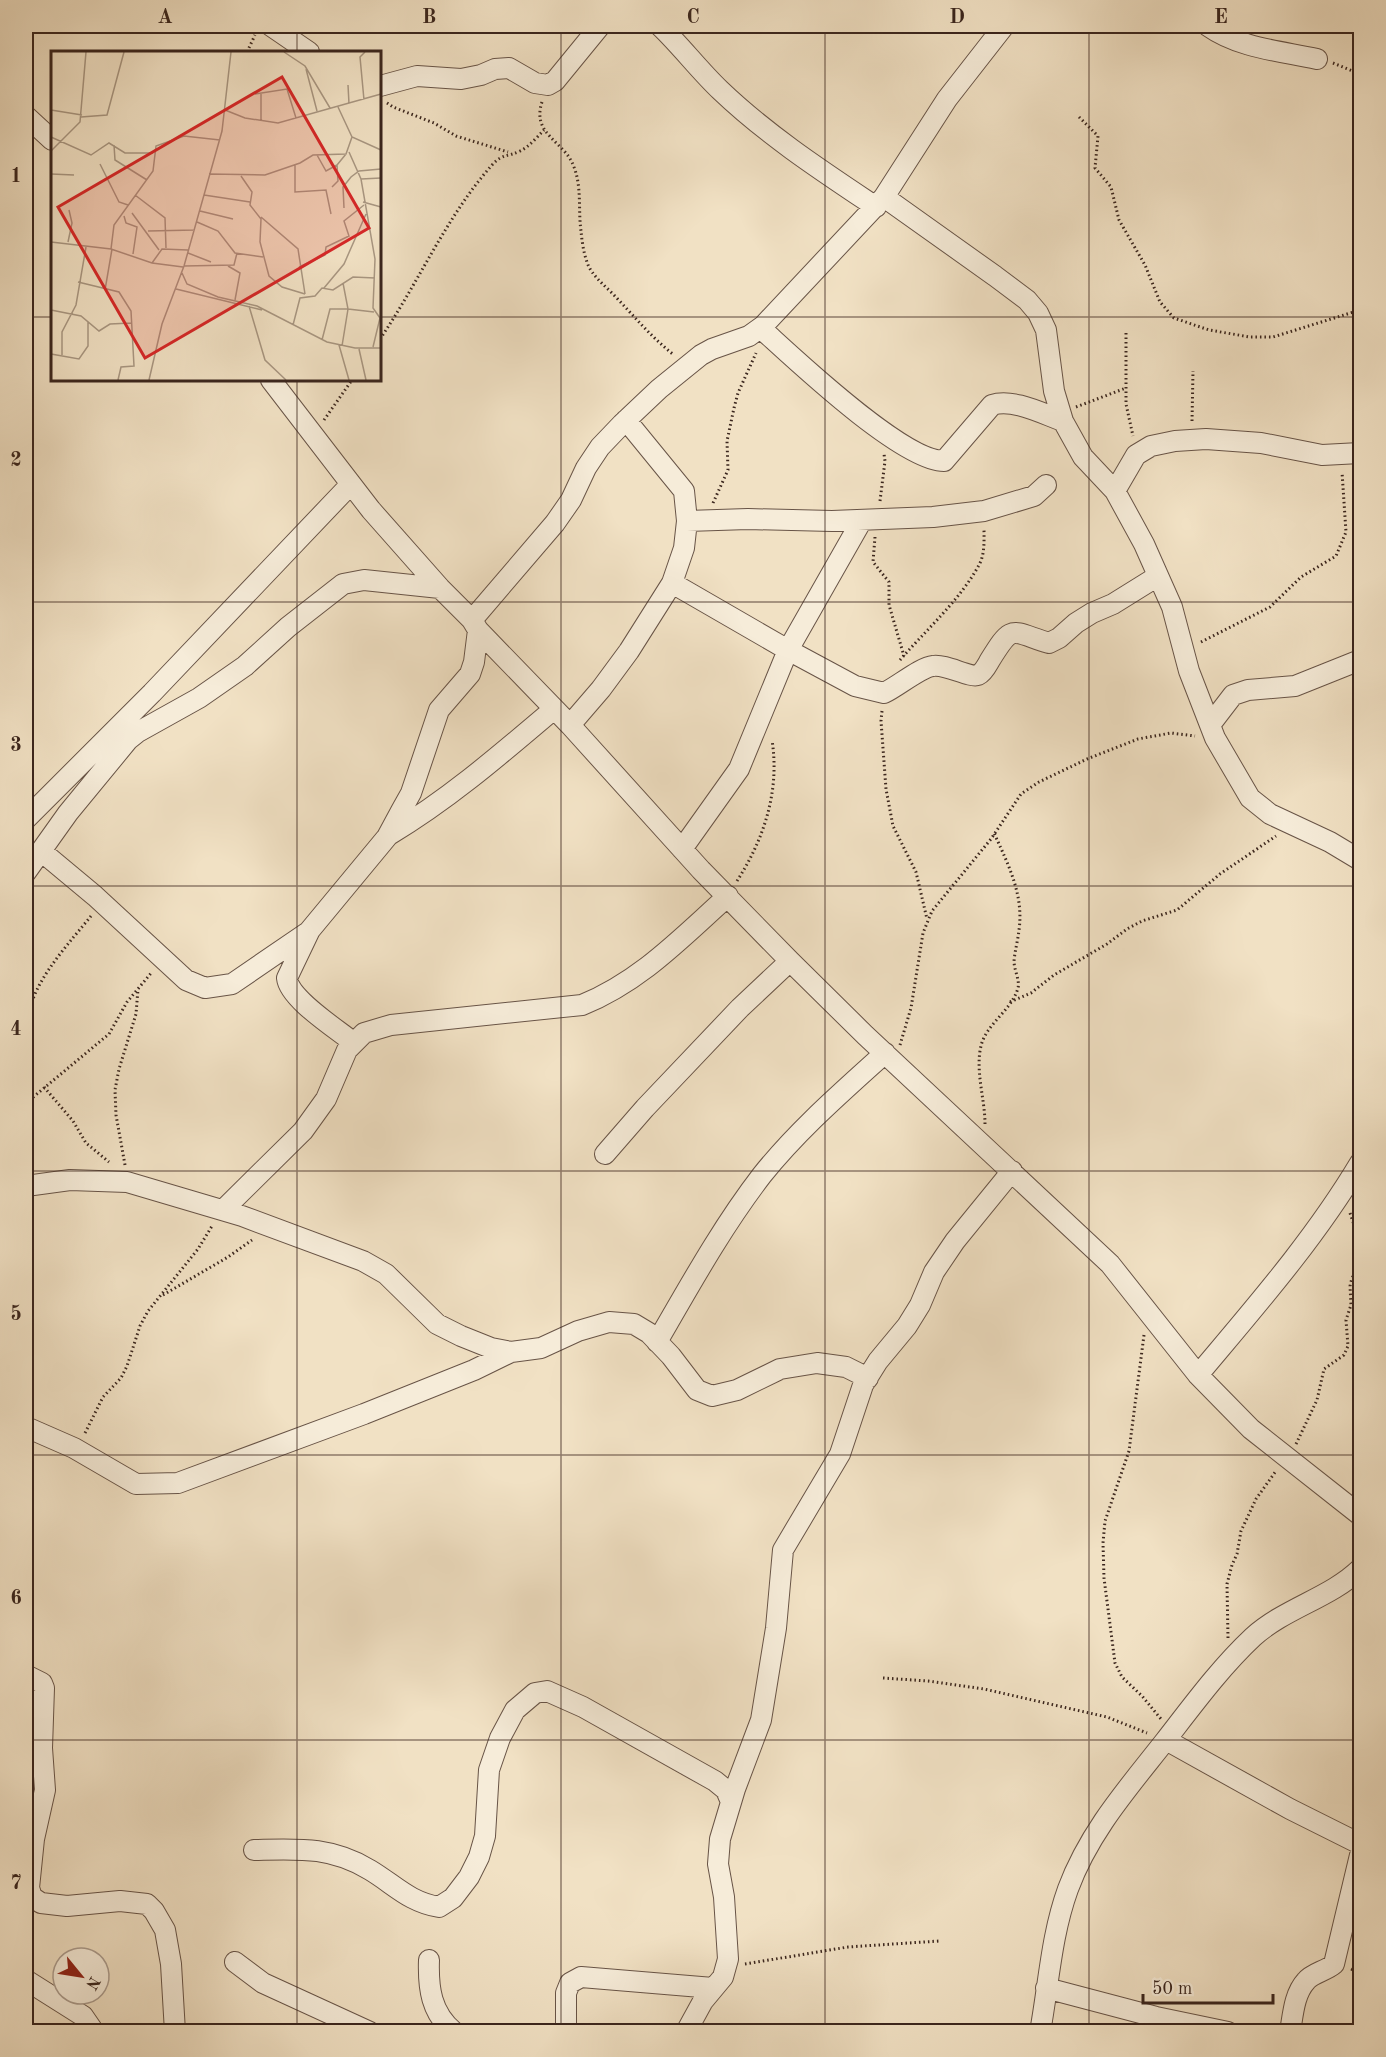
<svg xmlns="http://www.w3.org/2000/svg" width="1386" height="2057" font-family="'Old Standard TT',serif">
<rect width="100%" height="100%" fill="#f1e1c4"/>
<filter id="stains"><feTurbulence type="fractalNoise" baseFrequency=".00333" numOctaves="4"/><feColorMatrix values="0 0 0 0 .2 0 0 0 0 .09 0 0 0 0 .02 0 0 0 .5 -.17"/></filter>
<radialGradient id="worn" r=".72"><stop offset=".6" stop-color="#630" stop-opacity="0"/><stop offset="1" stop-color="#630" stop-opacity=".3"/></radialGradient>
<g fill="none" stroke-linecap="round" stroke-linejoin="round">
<g stroke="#685447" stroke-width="22">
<path id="street" d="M271,26L309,52
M660,26C681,46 699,70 720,90C767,135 822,171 876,207
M1208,26C1239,48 1280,51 1317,59
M380,86L417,76L461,79L481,75L495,69L509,68L535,83L548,85L555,81L600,26
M26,116L52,140
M884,197L995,276L1027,300L1038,313L1046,330L1054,391L1063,421L1083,457L1115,491L1144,544L1172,607L1189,671L1215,738L1250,798L1270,814L1330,842L1360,860
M763,326L766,333C799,363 903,461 944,461L992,405C1013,398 1043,414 1063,421
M271,380L371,510L440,588L472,620L478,630L570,725L701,870L790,961L865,1035L1110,1264L1198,1375L1251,1429L1360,1515
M1115,491L1136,455L1151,446L1175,441L1206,439L1261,443L1322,455L1360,453
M687,521L748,519L832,521L933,517L984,511L1034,496L1046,485
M672,583L788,650L855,686L884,693C897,687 921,667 933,666C946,664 970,678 978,675C984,672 987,665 990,660C1013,623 1010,631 1049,643L1059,638L1076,623L1092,613L1113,604L1158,576
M472,620L555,523L571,500L586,468L600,447L622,424L659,389L701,355L712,349L749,336L763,326L884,197L947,99L1004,26
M570,725L601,689L629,651L672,583L684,548L687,521L684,491L626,420
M1210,725L1233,695L1248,690L1295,686L1360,660
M26,819L152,693L351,484
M389,835C449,799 501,754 554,709
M682,849L739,769L788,650L862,520
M41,851L95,896L186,980L205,988L232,984L308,932
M26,872L68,813L128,740L138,732L199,698L245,666L288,627L343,584L364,580L440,588
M354,1043C337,1029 289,999 287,978L310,930L387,837L401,811L411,793L439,710L470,674L474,662L478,630
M605,1154L645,1108L740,1008L790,961
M26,1186L70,1180L127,1182L242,1216L363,1261L386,1274L437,1324L461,1336L491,1348L511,1352L541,1348L578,1331L609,1322L634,1324L649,1333L671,1356L697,1390L712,1396L737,1390L780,1369L817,1363L846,1367L868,1378
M223,1210L303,1131L326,1099L347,1050L364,1033L391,1025L582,1005C641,981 681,938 728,896
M657,1342C690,1285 722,1227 762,1175C798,1130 842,1092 885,1053
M1198,1375C1255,1307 1314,1240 1360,1163
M26,1427L74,1448L136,1484L178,1483L364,1414L474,1370L511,1352
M26,1675L42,1683L44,1688L42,1748L45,1790L34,1839L29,1888L32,1897L41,1903L67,1906L120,1901L147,1904L154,1911L165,1930L171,1964L175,2032
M1166,1740L1290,1809L1360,1844
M254,1850C297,1849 331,1846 370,1870C395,1885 409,1902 439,1907L453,1898L469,1877L479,1857L485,1836L489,1770L500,1738L515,1710L535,1693L547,1691L583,1707L715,1781L726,1790L731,1802
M429,1960C428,1988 431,2013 454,2032
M235,1962L263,1983L370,2032
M26,1980L83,2016L94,2032
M1046,1988L1156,2017L1228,2032
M566,2032V1993L570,1983L581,1977L713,1988
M686,2032L703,2001L723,1977L728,1959L724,1897L718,1864L720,1839L735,1789L761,1720L776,1628L783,1550L840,1454L863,1385L878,1361L907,1326L920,1305L934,1272L955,1241L1012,1171
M1040,2032C1049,1983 1051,1936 1068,1889C1089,1832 1128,1788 1165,1741C1193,1705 1220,1668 1253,1637C1285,1608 1330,1598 1360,1569
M1290,2032C1293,2015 1294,1994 1306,1981C1312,1973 1326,1971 1334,1964L1360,1855"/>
</g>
<path stroke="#3a251d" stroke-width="3" stroke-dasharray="1.5 3" stroke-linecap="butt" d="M247,52L255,35
M1333,63L1360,74
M542,102C531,135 565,141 574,167C582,188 578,210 581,231C582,242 584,256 589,267C595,278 604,285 613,294C633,315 651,337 674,355
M387,103L393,107L434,123L456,136L508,152
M1079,117L1098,136L1095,168L1111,187L1119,220L1145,265L1160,302L1174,318L1209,330L1250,337H1273L1360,310
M1126,333V404L1133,436
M380,339C419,282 446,217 492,165C503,153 508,157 520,151C529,147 537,137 544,130
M1076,407L1126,388
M324,420L352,380
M1192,421L1193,371
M880,501L885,461L884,454
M713,503L728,470L727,441L734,408L738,393L756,353
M875,537L873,562L889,582V605L904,656
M1201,642L1270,607L1301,577L1336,556L1346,532L1342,472
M900,660C926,630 960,600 979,565C985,554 984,541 984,528
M882,711L881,721L886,789L893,826L916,872L927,919
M737,881C764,839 780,791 772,740
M1010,1002L1031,993L1054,975L1107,944L1127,929L1142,921L1177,910L1220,874L1276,836
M900,1045L911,1008L923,933L932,911L991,839L1021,794L1039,782L1087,759L1138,739L1171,733L1195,736
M26,1078C32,1055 25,1032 30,1009C37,977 71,941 91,916
M44,1087L73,1121L86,1143L109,1162
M26,1103L109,1034L127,1002L152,972
M985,1124C985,1099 975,1071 981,1046C986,1024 1012,1010 1018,988C1020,980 1014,970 1014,961C1015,950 1018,940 1019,930C1024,895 1008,864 994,833
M125,1165L116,1115L115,1090L119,1069L136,1014L138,989
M1350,1213L1360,1242
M163,1295L228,1257L252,1240
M1144,1335L1129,1451L1105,1521L1103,1543L1104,1578L1115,1663L1122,1677L1142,1696L1161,1719
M85,1433L103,1397L121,1378L127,1366L140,1326L148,1311L198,1249L212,1226
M1296,1444L1317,1400L1324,1369L1344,1355L1348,1346L1346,1320L1351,1305L1350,1286L1352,1278L1360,1265
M1228,1638L1227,1584L1232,1565L1237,1554L1241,1531L1256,1499L1276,1471
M883,1678L928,1681L984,1689L1107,1717L1147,1733
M745,1964L848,1947L939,1941
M1351,1969L1360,1973"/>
<use href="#street" stroke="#f6ecd9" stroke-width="20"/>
</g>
<path fill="none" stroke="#3a251d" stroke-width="1.5" stroke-opacity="0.55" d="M297,26V52M561,26V2032M825,26V2032M1089,26V2032M26,317H52M380,317H1360M297,380V2032M26,602H1360M26,886H1360M26,1171H1360M26,1455H1360M26,1740H1360"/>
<g transform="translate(51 51)">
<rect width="330" height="330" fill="#f1e1c4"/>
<path fill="none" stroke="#a89681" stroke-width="1.5" d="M233,1L254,15L279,57M255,18L266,60M297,34L298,53M210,42V70M204,43L236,38L245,67M313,49L309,6L314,1M287,56L301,86L330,99M0,59L31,64M174,59L194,67L227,72L330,43M30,66L56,64L73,1M0,86L40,104L58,92L74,102H102M63,94L64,109L96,129M0,100L29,71L35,1M298,101L310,128L324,208L322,257L329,267L322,296M266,104L275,120L286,114M49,113L68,151L77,154M244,114V141L275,139L280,163M0,123L23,124M158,123L214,124L249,112L262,104L295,103L301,86M190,125L201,141L199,154L210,168L209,191L218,225L231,236L254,243M310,128L330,127M281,136L287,130L286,114L295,103M84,144L114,167L115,197M153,144L199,151M312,151L330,156M293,157L292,136L300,126L308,120L330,118M149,160L182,168M81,162L108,199M73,165L75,172L86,176L82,203M210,166L247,198L254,243M146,171L167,180L184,202L212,206M97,180L144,179M0,191L60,198L101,212L132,216M17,191L21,172L18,159M60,198L63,174L102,120L105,95L133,85L169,89M137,202L160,211M101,212L111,198L137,199M133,215L183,214L186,202M177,215L189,222L184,249M248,216L274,204L275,196L298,185L293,170L313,154M131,222L136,233L167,246L206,255L276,291L304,297H330M27,231L68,241L80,260L83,315L70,316L67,329M273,237L293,213L315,163M125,238L211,259M54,239L61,198M198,255L214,309L235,329M297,258L323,261M0,259L30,265L48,280L59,273L80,272M242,274L249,247L264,245L271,237L282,239L302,226L324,227M271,289L279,258H297M288,294L298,329M291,295L297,258L292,232M308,298L315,329M0,303L28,308L37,295V271M11,304V281L25,254L35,196M98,329L111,273L133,215L171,80L180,1"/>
<path fill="#d62828" fill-opacity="0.15" stroke="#d62828" stroke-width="3" d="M231,26L318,177L94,307L7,156Z"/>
<rect width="330" height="330" fill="none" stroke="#3a251d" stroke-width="3"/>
</g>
<rect width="1386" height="2057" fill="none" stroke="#f1e1c4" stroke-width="66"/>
<g transform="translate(81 1976) rotate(120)"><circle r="28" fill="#f6ecd9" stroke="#ab9c8e" stroke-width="1.5"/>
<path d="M0-4.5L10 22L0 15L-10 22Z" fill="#8f2418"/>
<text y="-9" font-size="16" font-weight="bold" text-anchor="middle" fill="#3a251d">N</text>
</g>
<path d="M1143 1994v9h130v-9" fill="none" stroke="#3a251d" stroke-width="3"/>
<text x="1152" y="1994" font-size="18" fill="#3a251d" stroke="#f6ecd9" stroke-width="4.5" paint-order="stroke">50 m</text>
<rect x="33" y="33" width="1320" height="1991" fill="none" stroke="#3a251d" stroke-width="2"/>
<g font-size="20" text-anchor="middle" font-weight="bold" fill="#3a251d">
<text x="165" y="23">A</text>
<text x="429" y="23">B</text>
<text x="693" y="23">C</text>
<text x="957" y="23">D</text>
<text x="1221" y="23">E</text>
<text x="16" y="182">1</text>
<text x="16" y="466">2</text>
<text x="16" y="751">3</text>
<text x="16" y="1035">4</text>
<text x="16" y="1320">5</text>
<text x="16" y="1604">6</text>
<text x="16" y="1889">7</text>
</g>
<rect width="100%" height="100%" filter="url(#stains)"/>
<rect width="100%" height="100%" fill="url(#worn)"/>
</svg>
